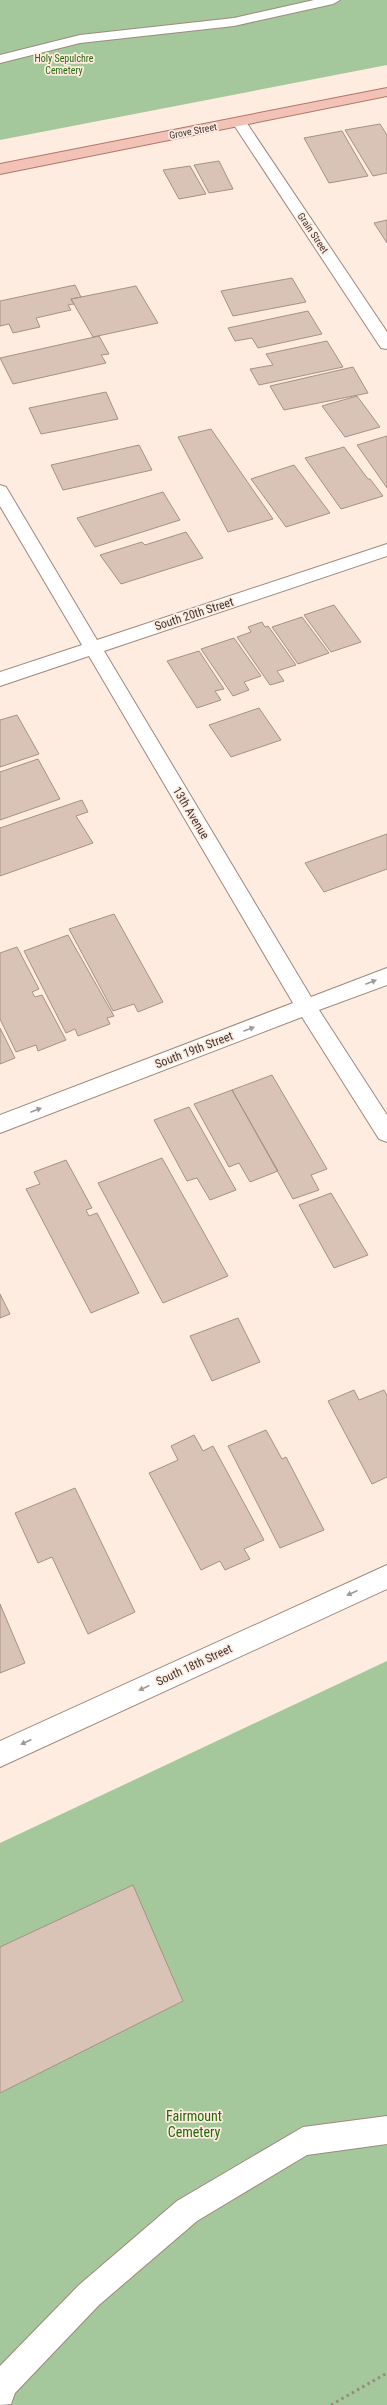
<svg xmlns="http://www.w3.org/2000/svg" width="387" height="2405" font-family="'Roboto Condensed',sans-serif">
<rect width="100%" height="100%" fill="#feece1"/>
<path fill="#a4c89b" d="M0,0H387V65L0,140Z
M387,1661V2405H0V1843Z"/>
<path fill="#d9c3b7" stroke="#a69185" d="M380,124L387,135V173L373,176L345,130Z
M342,131L368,176L329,183L304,138Z
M219,161L233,189L209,193L194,165Z
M190,166L206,194L179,199L163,170Z
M387,220V243L374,223Z
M292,278L306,302L233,316L221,291Z
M75,285L81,297L71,299L74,304L68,305L71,310L36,318L40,327L13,333L9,324L0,326V301Z
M136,286L158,323L93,337L71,299Z
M308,311L322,334L258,348L252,338L235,341L228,328Z
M99,336L109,354L101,355L106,363L13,384L0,358Z
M327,341L343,367L259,385L250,369L273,365L266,354Z
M353,367L368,393L284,410L270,386Z
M106,392L118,419L41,434L29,408Z
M357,396L380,427L345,437L322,406Z
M211,429L273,519L228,532L178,437Z
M387,436V488L357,445Z
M139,445L152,470L63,490L51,465Z
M344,447L368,479H370L383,496L341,509L305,458Z
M294,465L330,513L286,527L251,479Z
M163,492L180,520L95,547L77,518Z
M186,532L203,558L121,584L100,555L142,542L145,545Z
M334,605L361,642L331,652L304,615Z
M302,617L329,653L298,664L272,627Z
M262,622L265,627L268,626L296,665L277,671L284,681L270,685L237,637L251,632L248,627Z
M234,638L261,676L244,682L249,690L233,696L201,649Z
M199,651L224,689L215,691L221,700L197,708L167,661Z
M259,708L281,740L231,757L209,725Z
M17,715L39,754L0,767V720Z
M38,759L60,799L0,820V772Z
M82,800L88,812L76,816L93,843L0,876V828Z
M387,834V869L324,892L305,863Z
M114,914L163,1002L138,1012L134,1004L113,1011L69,929Z
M68,935L114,1016L107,1018L110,1024L78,1036L75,1029L66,1033L24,951Z
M17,947L39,989L32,992L35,997L42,995L66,1040L38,1051L36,1045L16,1052L0,1019V953Z
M0,1028L15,1058L0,1064Z
M272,1075L327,1169L311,1175L319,1190L293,1199L232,1090Z
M232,1090L278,1171L250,1182L239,1163L229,1167L194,1104Z
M189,1107L236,1190L210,1200L197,1178L187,1181L154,1120Z
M162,1158L228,1276L163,1303L98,1183Z
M66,1160L92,1208L86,1210L89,1216L97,1213L139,1293L91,1313L26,1189L40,1184L34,1172Z
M331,1193L368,1255L334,1268L299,1205Z
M0,1294L10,1314L0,1318Z
M238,1318L260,1362L212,1381L190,1336Z
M354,1390L359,1400L384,1390L387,1395V1477L372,1484L328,1401Z
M266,1430L282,1459L286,1457L324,1530L280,1548L228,1446Z
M194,1435L203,1451L213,1446L264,1540L244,1549L250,1559L225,1570L220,1561L201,1570L149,1473L178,1460L171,1446Z
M75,1488L135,1612L88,1634L52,1557L38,1563L15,1513Z
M0,1604L25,1663L0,1673Z
M133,1885L183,2001L0,2093V1947Z"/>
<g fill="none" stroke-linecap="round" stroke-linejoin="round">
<g stroke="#9d897d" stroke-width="2">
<path id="minor" d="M314,0H340L333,4L234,26L80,43L0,63V55L80,35L234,18Z
M239,118L244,119L387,332V349L381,348L232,122Z
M0,485L6,487L97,640L387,544V556L104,651L311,997L387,968V985L319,1010L387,1115V1142L379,1139L302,1017L0,1133V1115L293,1003L89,656L0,686V672L82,645L0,506Z
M387,1565V1589L0,1767V1741Z
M387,2116V2144L307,2155L197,2221L99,2305L15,2393L11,2404L0,2405V2366L79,2285L177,2201L303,2127Z"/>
</g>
<g stroke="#af7669" stroke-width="2">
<path id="major" d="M387,88V96L0,174V164Z"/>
</g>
<path stroke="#978a82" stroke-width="3" stroke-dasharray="2.5 3.5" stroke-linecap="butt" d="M331,2405L387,2373"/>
<use href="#minor" fill="#fff" fill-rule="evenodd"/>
<use href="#major" fill="#f3c2b7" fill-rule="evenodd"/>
</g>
<defs><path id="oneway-solid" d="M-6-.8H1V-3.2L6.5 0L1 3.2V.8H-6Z"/></defs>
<g fill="#9f9a98">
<use href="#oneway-solid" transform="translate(371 982) rotate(-21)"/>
<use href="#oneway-solid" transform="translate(249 1029) rotate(-21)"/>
<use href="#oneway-solid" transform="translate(36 1110) rotate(-21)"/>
<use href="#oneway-solid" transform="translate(352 1593) rotate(155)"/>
<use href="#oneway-solid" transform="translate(144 1688) rotate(155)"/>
<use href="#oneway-solid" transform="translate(26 1742) rotate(155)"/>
</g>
<g text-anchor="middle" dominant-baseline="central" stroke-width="3.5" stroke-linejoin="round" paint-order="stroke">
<g font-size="10" fill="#236909" stroke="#feece1">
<text x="64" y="58">Holy Sepulchre<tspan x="64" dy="12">Cemetery</tspan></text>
</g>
<g font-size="10" fill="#3f3631" stroke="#feece1">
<text transform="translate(193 131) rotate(-11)">Grove Street</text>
<text transform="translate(313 233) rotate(56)">Grain Street</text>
</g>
<g font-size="12" fill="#3f3631" stroke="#feece1">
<text transform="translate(194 614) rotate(-18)">South 20th Street</text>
<text transform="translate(191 813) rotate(59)">13th Avenue</text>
<text transform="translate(194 1050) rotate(-21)">South 19th Street</text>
<text transform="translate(194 1665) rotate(-25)">South 18th Street</text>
</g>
<g font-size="14" fill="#236909" stroke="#feece1">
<text x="194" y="2116">Fairmount<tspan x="194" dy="16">Cemetery</tspan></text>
</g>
</g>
</svg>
